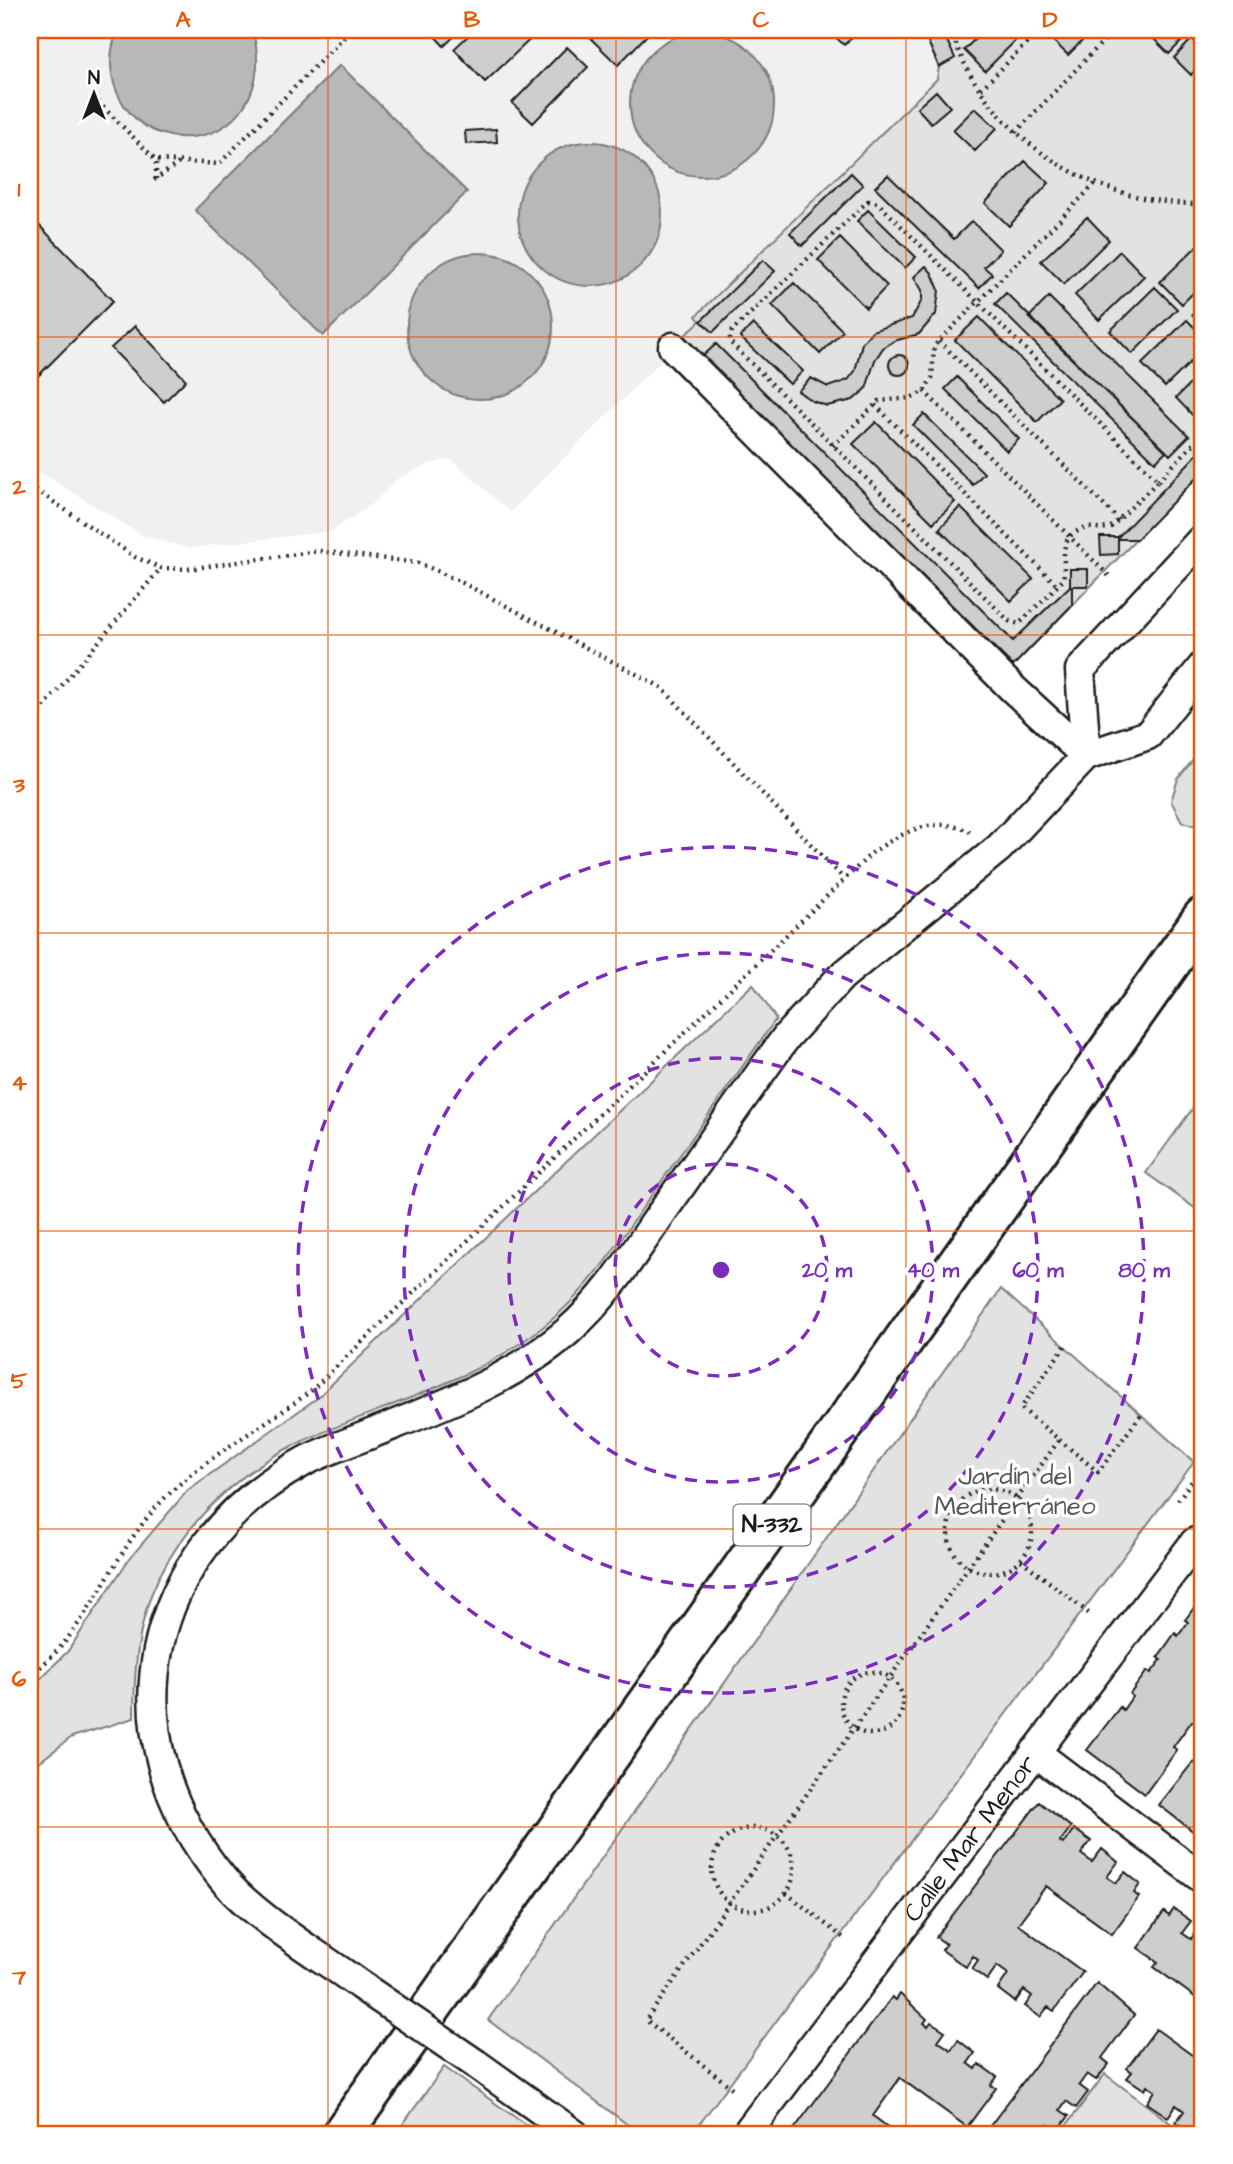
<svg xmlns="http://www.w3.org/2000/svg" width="1233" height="2164" font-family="'Architects Daughter',sans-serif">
<rect width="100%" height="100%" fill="#fff"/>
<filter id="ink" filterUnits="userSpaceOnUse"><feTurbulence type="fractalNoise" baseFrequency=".0143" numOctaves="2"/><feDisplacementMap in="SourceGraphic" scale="14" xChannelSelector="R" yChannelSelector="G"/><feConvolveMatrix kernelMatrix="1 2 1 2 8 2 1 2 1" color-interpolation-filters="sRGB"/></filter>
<g filter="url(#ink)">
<path fill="#f0f0f0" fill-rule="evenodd" d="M30,30H118L112,43L178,137L204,135L227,123L257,82L259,56L252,30H923L939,67L937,79L696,316L701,321L510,512L451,459L429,464L397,479L372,504L332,531L189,548L143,536L30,466ZM597,142L621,148L642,163L656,183L663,207L661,233L584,286L560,280L539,265L524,244L518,220ZM651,155L744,163L721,174L696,176L671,169ZM486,252L541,368L523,386L499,397L406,332L408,307L419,283L437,266L461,254Z"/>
<path fill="#e2e2e2" stroke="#7f7f7f" stroke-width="2" d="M923,30H1203V471L1013,666L682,338L700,321L696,316L937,79L939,67Z
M1203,747V828L1182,822L1171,801L1178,779Z
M753,984L776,1019C735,1078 693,1137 651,1196C621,1238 595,1282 556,1316C484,1380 387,1403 301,1442C242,1468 187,1521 158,1579C137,1622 134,1672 134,1718L72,1737L30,1769V1689L68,1651L129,1559L188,1490L317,1398Z
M1203,1094V1214L1146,1173Z
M1001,1289L1194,1462L692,2134H640L488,2020Z
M444,2067L539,2134H396Z
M1105,2074L1185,2134H1060Z"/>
<path fill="#b8b8b8" stroke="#7a7a7a" stroke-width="2" d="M118,30H252C270,82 240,141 179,137C125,133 97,76 118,30Z
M630 104a72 72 0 1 1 144 0a72 72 0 1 1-144 0Z
M340,65L467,192L323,336L195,210Z
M518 214a72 72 0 1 1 144 0a72 72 0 1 1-144 0Z
M407 326a73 73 0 1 1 146 0a73 73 0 1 1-146 0Z"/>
<path fill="#cecece" stroke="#1c1c1c" stroke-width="2" d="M429,30H461L444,46Z
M474,30H540L485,82L454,49Z
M590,30H652L618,65L586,34Z
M828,30H860L844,45Z
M923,30H942L955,58L939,67Z
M984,30H1026L985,71L964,50Z
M1050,30H1093L1068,55L1046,34Z
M1145,30H1183L1188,35L1169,54Z
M1192,39L1203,50V62L1191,75L1174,58Z
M567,47L588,67L533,123L512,103Z
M936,91L950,107L931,123L917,108Z
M975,108L997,128L975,151L953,130Z
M496,129L497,142L466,144L465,131Z
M1025,161L1049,183L1009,226L985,203Z
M851,173L863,185L802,246L790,233Z
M888,175L954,239L972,221L1001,250L984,267L992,274L979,288L875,187Z
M868,210L916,257L905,268L857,221Z
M30,216L113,301L30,384Z
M1087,217L1109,240L1064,284L1041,261Z
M840,238L887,286L866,308L818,260Z
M1198,245L1203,251V283L1182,304L1160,282Z
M1120,251L1144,276L1099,320L1075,295Z
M763,260L775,271L713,332L701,321Z
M926,266L932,273L939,290L936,314L919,334L894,341L883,348L875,360L866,389L853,400L827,406L812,401L798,391L811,378L828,387L848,380L855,371L862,343L872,331L912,318L922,300V290L914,277Z
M794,283L843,331L820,354L772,305Z
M1155,287L1177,309L1132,354L1110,331Z
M1006,293L1166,451L1155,462L995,304Z
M1049,297L1189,436L1170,455L1029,317Z
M1203,304V326L1192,315Z
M979,317L1060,399L1037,422L955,340Z
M1187,320L1203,336V350L1165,387L1142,364Z
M753,324L803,371L790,384L740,337Z
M135,326L186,380L164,402L111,348Z
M716,344L1013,641L1070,586V569H1088V586H1072V605L1013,666L702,357Z
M889 365a10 10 0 1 1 20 0a10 10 0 1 1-20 0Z
M1203,371V415L1198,421L1176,398Z
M957,377L1019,439L1007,451L945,389Z
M924,414L984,473L973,485L913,425Z
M876,422L955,502L933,523L853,444Z
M1203,448V471L1137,539H1118V554L1101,555L1100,537H1118Z
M960,507L1033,579L1011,601L939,529Z
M1202,1597L1203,1717L1197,1725L1192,1721L1173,1747L1177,1750L1145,1794L1087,1750L1120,1707L1123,1710L1132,1697L1130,1694L1147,1671L1151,1673L1161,1660L1158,1657L1175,1633L1178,1636L1188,1622L1185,1620Z
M1203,1758V1839L1159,1805L1193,1762L1198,1765Z
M1039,1802L1071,1827L1060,1842L1063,1844L1074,1829L1091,1841L1081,1854L1092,1862L1102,1849L1118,1862L1107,1877L1116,1883L1125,1872L1140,1884L1134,1893L1139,1897L1112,1934L1046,1886L1018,1924L1083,1972L1054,2011L1048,2007L1040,2017L1025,2006L1032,1996L1024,1990L1015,2002L998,1989L1008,1974L997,1966L987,1980L972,1969L978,1960L973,1956L966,1967L942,1950L946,1944L936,1937Z
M1174,1909L1191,1921L1182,1933L1191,1939L1199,1927L1203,1930V2003L1154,1967L1158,1962L1138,1948L1164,1912L1169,1916Z
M1097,1983L1134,2015L1102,2058L1109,2064L1096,2080L1087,2074L1079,2085L1088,2092L1076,2108L1066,2101L1060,2110L1069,2116L1057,2132L1048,2125L1042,2134H984Z
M900,1994L927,2019L924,2023L928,2026L931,2022L945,2031L938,2041L951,2050L958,2040L975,2053L968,2063L976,2069L979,2064L997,2077L991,2085L996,2088L967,2127L900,2078L873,2116L897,2134L792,2132L892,1997L896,2000Z
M1156,2029L1203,2063V2118L1192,2134L1176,2122L1184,2111L1176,2105L1168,2117L1147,2103L1155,2091L1147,2086L1145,2090L1127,2078L1132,2072L1127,2068Z"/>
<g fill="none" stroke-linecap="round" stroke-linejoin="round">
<g stroke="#1c1c1c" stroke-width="33">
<g id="street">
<path d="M673,347L1012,688L1086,756"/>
<path d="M1086,756L1080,670L1203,538"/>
<path d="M1035,1752L1203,1879"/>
<path d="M360,1985C319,1955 254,1917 223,1879C103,1735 143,1549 305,1461C327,1450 351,1442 373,1433C441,1406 512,1380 568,1331C607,1297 634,1253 663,1211C704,1153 745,1094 787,1036L841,977L999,848L1086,756L1148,735L1203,666"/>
<path d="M476,2064L574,2134"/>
<path id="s1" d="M746,2134L1195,1542"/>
</g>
</g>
<g stroke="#1c1c1c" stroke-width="44">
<path id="highway" d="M342,2134L1203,917"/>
</g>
<path stroke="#1c1c1c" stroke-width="4.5" stroke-dasharray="2 5" stroke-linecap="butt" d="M951,30C984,136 1094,206 1203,204
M981,89L1040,30
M93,97L156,160L219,164L351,30
M1016,132L1114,30
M156,179V160
M154,180L179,163
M868,201L878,203L1158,481L1111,527C1103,530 1095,527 1087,528C1055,535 1067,559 1063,580L1019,624L1009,621L729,341L732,331Z
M939,341L1119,520
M924,391L1110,577
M875,405L1059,587
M833,446L879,401L911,398L924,391L932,378L934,346L1096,183
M1158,481L1203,434
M30,486L135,557L161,568L187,569L319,551L419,563L459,581L661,687L844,879
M30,723L161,568
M1065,1346L1021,1408L1098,1472L1141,1415
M948 1531a42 42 0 1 1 84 0a42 42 0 1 1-84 0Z
M1178,1500L1203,1466
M1021,1560L1091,1615
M841 1703a31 31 0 1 1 62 0a31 31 0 1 1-62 0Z
M30,1677C41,1666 54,1655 64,1643C95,1604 116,1557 147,1518C191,1463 257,1432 312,1390L872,853C900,833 936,814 970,832
M712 1869a41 41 0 1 1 82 0a41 41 0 1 1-82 0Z
M786,1893L845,1939
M732,2088L646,2020L1059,1440"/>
<use href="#street" stroke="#fff" stroke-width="28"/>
<use href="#highway" stroke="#fff" stroke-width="38"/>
<g stroke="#1c1c1c" stroke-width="33" stroke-linecap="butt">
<path id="street-bridge" d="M360,1985L476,2064"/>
</g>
<use href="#street-bridge" stroke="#fff" stroke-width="28"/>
</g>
</g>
<path fill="none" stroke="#e8590c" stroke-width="2" stroke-opacity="0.55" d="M328,30V2134M616,30V2134M906,30V2134M30,337H1203M30,635H1203M30,933H1203M30,1231H1203M30,1529H1203M30,1827H1203"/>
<g fill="none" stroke="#7b2cbf" stroke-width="3.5" stroke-dasharray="12 9">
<circle cx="721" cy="1270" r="106"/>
<circle cx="721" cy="1270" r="212"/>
<circle cx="721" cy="1270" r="317"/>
<circle cx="721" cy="1270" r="423"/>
</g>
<g text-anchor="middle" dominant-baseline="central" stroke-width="7" stroke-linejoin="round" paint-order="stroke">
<rect fill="#fff" stroke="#606060" stroke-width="2" x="733.5" y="1504.5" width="77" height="41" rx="5"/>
<g font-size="24" font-weight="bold" fill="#1c1c1c">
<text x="772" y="1525">N-332</text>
</g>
<g font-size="26" fill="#575757" stroke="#fff">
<text x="1015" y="1476">Jardín del<tspan x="1015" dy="30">Mediterráneo</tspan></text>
</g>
<g font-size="26" fill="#1c1c1c" stroke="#fff">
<text stroke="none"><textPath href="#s1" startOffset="371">Calle Mar Menor</textPath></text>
</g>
</g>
<circle cx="721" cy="1270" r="10" fill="#7b2cbf" stroke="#fff" stroke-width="3.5"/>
<g font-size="21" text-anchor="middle" font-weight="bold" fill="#7b2cbf" stroke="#fff" stroke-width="7" stroke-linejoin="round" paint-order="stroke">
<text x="827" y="1277">20 m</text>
<text x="933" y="1277">40 m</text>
<text x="1038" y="1277">60 m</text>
<text x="1144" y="1277">80 m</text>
</g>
<rect width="1233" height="2164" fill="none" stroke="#fff" stroke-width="77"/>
<g transform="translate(94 94)" stroke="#ffffff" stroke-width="5" paint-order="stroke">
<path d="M0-5L12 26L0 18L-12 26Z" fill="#1c1c1c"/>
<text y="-10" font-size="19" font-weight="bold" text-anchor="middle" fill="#1c1c1c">N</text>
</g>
<rect x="38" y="38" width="1156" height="2088" fill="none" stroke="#e8590c" stroke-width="2.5"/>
<g font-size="23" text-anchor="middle" font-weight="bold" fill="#e8590c">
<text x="183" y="27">A</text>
<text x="472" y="27">B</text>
<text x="761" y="27">C</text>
<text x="1050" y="27">D</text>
<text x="19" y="196">1</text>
<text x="19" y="494">2</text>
<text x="19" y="792">3</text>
<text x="19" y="1090">4</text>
<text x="19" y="1388">5</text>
<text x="19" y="1686">6</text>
<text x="19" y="1984">7</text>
</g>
</svg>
